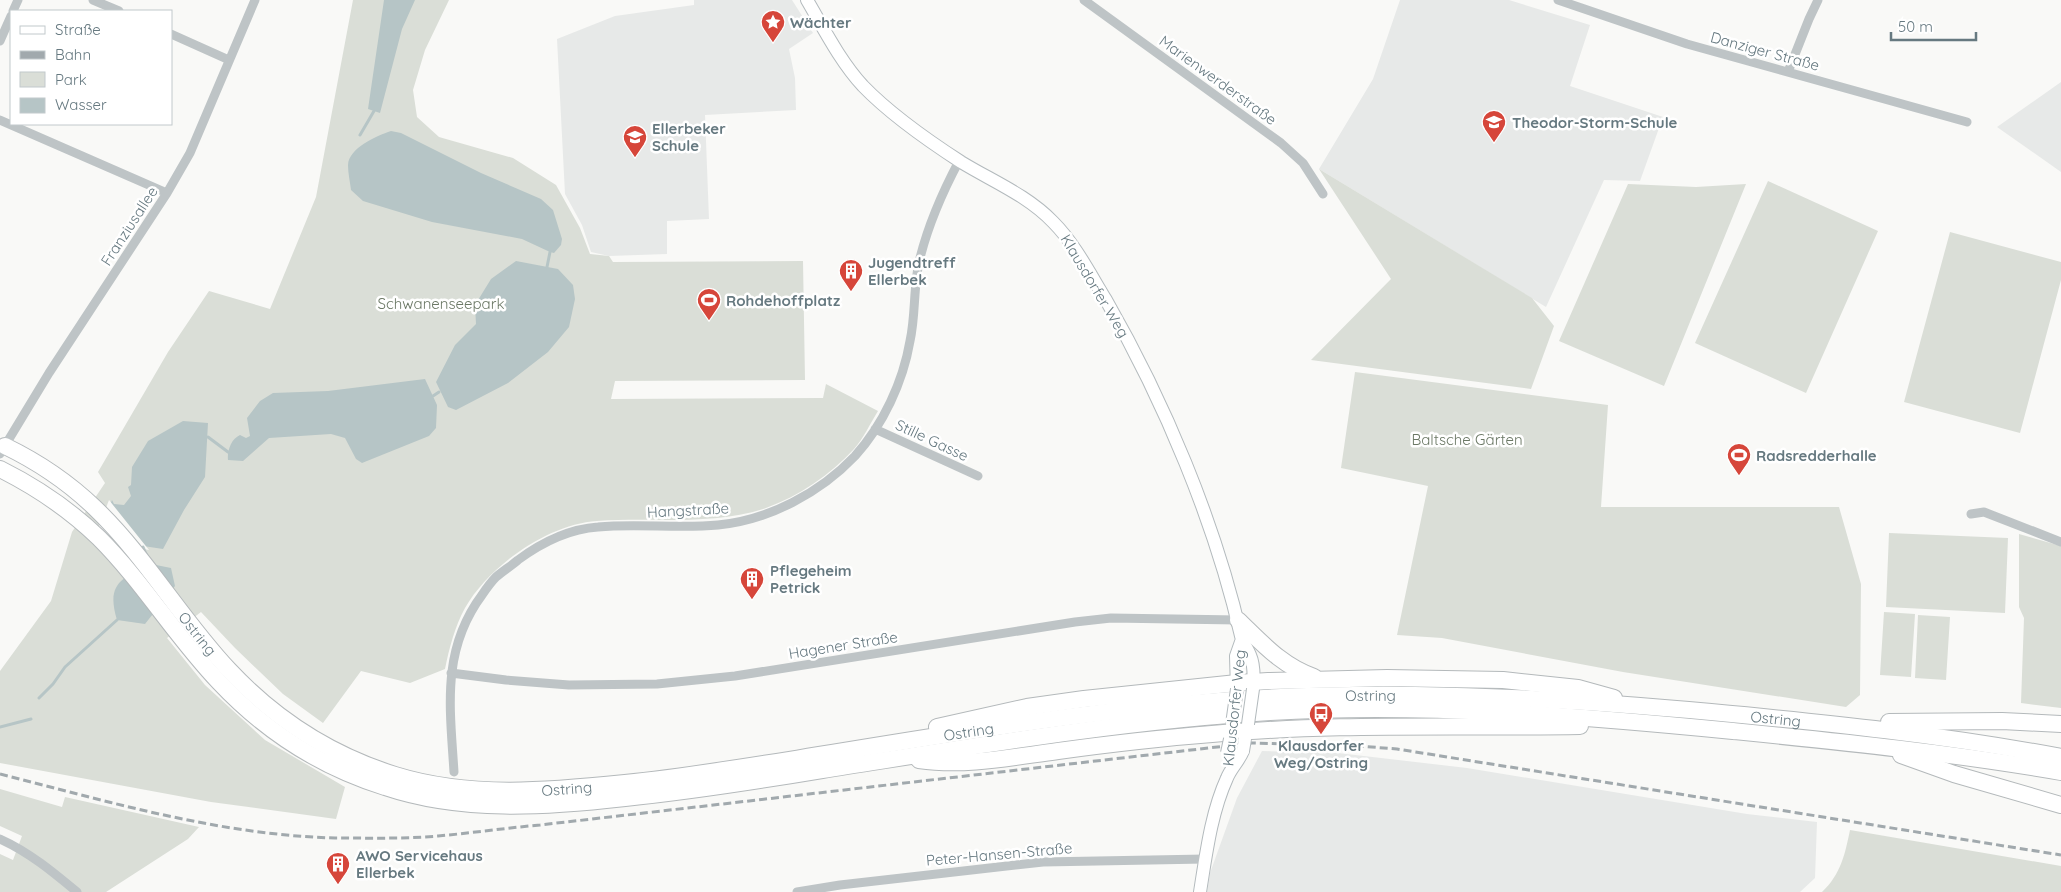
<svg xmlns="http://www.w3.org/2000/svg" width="2061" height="892" font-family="Quicksand,sans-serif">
<rect width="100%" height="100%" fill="#f9f9f7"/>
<path fill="#e7e9e8" d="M694,0H792L813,33L789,49L795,78L796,110L705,115L709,219L667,221V254L609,256L591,252L582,225L565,194L557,39L615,16L694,5Z
M1400,0H1509L1590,25L1570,86L1663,117L1640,181L1604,180L1546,307L1319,169L1373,79Z
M2061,82V172L1997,127Z
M1262,751L1338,753L1467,768L1747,814L1817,822L1815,878L1800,892H1207L1210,873L1237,798Z"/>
<path fill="#daded7" d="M353,0H449L425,50L413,90L417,117L439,137L513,158L556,185L580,228L590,254L609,256L613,262L803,261L805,380L615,381L611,399L823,398L826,384L878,411C870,424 863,439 854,449C830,475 799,496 766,508C712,526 652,517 597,521C548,524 489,566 465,608C455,626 449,649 445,669L410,683L361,671L323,723L283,694L235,648L201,612L167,638L205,685L265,740L345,787L336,819L211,802L0,763V671L51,601L72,532L105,483L98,472L168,352L209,291L270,309L316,197Z
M1319,169L1532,298L1554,326L1531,389L1311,360L1391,279Z
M1768,181L1878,231L1806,393L1695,343Z
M1628,184L1696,187L1746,184L1664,386L1559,341Z
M1950,232L2061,262V280L2020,433L1904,402Z
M1355,372L1608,405L1601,507H1839L1861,584L1860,695L1846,707L1623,672L1442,638L1397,635L1428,486L1341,468Z
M1889,533L2008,538L2005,613L1886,607Z
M2019,534L2061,546V708L2021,703L2024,618L2019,607Z
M1884,612L1915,614L1911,677L1880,675Z
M1918,615L1950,617L1946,680L1915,678Z
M0,789L62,807L65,797L199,827L188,839L106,892H0V854L13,860L22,836L0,826Z
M1850,830L2061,866V892H1822C1841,874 1845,854 1850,830Z"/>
<path fill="#b6c5c6" d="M384,0H415L402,29L380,113L368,109Z
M391,131L401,133L481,173L541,199L553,210L562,239L561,245L554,253L550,252L522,239L432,222L363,201L351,190C350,182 348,173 348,165C349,148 376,136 391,131Z
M516,261L558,269L573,285L575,299L569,327L548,352L508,383L456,410L448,407L436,382L455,345L476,324L475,305L491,279Z
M425,379L437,405L436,428L429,436L362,463L356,459L345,438L331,434L269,438L243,461L228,460C227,451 231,439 240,435L246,438L250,436L247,418L260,401L273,393L328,391Z
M183,421L208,423L205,477L184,510L163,549L97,539L112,500L114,504L124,505L131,496L128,487L131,485L132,467L148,441Z
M151,564L171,568L175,586L145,624L117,620C106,584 121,578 151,564Z"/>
<path fill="#f9f9f7" d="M109,500L149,550L144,549L110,560L94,539Z"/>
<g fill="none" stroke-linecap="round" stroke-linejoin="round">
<path stroke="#b6c5c6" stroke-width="3" d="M360,135L374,111
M547,267L550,252
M433,396L439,392
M208,437L228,452
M143,547L147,556
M39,698L53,684L65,667L117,620
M0,727L31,719"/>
<g stroke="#b3babd" stroke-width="14">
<path id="secondary" d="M807,0C824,29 840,61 863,86C891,115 927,140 961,162C992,181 1027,195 1053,222C1075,244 1090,274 1106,300C1164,401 1215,522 1241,636C1243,643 1247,648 1250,655C1254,664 1254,678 1253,689
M1237,689L1236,656L1242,639
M1200,892C1206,855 1211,813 1227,778C1231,768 1239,761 1243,751"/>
</g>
<g stroke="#b4b9bb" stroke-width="18">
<g id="highway">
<path id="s1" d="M5,446C38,462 69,483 95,508C146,557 181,619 229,670C274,718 331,755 395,775C469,798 548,791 625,783C694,776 763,764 832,753C948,734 1065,715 1182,704C1358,687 1535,696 1711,712C1828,723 1945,735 2061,757"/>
<path d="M0,469C36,487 70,510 99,538C143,582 176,637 219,682C265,731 321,767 385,787C462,813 545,807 625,798C691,791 756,781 822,770C970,747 1120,721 1270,712C1425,703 1579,716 1733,731C1842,742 1952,753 2061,772"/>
<path d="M1238,620C1262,643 1282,666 1314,677"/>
<path d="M1889,722L2002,721L2061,724"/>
<path d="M937,727L1027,707L1084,699L1237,683L1268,681L1387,678L1503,680L1578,688L1614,698"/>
<path d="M1901,755L1954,774L2061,805"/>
<path d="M919,760C965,767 1012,757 1058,751C1109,744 1161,738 1212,734C1334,723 1457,728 1580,726"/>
</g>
</g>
<path stroke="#bec4c6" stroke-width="9" d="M93,0L119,11
M1084,0L1281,143L1303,163L1323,194
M1558,0L1687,44L1967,122
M13,11L18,0
M171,34L229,60
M0,41L11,16
M1788,72L1809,19L1818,0
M0,120L167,193
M875,429L978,476
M0,454L49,373L167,193L190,153L255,0
M1971,514L1984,512L2061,542
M451,673L506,680L569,685L657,684L735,676L1075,622L1111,618L1238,620
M454,772C450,708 441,650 482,595C486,589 491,582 496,577C503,571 511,566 518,560C541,543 569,529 598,527C638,523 678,529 718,525C769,520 820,493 855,456C883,425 903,382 910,341C916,314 913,285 920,258C929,222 942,193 959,161
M0,839C29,852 53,872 77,892
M797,892L840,885L1043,862L1205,859"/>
<use href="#secondary" stroke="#fff" stroke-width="12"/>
<use href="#highway" stroke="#fff" stroke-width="16"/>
<path stroke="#a1a9ad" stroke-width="3" stroke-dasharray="8 4" stroke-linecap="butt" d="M0,774C110,802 220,835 335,838C369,838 404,839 438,836C472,833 505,828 540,825L1252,743L1359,746L1397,749L2061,855"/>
<g stroke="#b3babd" stroke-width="14" stroke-linecap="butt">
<path id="secondary-bridge" d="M1232,724L1237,689
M1248,724L1253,689
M1243,751L1245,739
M1227,753L1230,739"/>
</g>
<use href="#secondary-bridge" stroke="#fff" stroke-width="12"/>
</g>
<defs>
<g id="sight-pin" transform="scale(1.25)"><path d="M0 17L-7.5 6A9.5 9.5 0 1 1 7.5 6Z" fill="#d6463a" stroke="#fff"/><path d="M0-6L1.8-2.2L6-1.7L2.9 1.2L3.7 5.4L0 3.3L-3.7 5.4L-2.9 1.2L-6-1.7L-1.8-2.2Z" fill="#fff"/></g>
<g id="school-pin" transform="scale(1.25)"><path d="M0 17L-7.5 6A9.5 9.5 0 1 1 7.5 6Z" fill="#d6463a" stroke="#fff"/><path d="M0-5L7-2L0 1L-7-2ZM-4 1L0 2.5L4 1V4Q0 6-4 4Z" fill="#fff"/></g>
<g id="building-pin" transform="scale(1.25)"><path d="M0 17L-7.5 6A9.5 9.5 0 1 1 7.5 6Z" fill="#d6463a" stroke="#fff"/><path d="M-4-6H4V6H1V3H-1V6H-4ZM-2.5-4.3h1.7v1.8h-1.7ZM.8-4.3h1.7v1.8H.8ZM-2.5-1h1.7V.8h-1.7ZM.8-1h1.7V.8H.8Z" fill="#fff"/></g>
<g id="stadium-pin" transform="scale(1.25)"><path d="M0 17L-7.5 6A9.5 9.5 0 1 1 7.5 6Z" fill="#d6463a" stroke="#fff"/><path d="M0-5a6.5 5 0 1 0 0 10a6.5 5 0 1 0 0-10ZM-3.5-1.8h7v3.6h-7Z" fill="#fff"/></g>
<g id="bus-pin" transform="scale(1.25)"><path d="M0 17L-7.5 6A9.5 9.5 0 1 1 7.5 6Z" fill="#d6463a" stroke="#fff"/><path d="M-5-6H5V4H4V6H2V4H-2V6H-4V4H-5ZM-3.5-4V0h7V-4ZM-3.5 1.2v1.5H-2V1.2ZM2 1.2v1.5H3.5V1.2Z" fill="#fff"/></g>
</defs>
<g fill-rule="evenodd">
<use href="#sight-pin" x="773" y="22"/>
<use href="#school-pin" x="1494" y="122"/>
<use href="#school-pin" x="635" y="137"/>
<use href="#building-pin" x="851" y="271"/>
<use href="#stadium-pin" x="709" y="300"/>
<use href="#stadium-pin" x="1739" y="455"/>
<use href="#building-pin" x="752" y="579"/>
<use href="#bus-pin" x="1321" y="714"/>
<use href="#building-pin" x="338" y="864"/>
</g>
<g text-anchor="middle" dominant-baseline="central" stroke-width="5" stroke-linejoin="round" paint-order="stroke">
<g font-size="15" font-weight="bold" fill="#667980" stroke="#fff" text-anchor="start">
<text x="790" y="22">Wächter</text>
<text x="1512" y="122">Theodor-Storm-Schule</text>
<text x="652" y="128">Ellerbeker<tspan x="652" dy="17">Schule</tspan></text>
<text x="868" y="262">Jugendtreff<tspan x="868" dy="17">Ellerbek</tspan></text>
<text x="726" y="300">Rohdehoffplatz</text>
<text x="1756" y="455">Radsredderhalle</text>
<text x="770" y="570">Pflegeheim<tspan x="770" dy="17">Petrick</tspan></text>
<text x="1321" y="745" text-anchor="middle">Klausdorfer<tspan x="1321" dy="17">Weg/Ostring</tspan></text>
<text x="356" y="855">AWO Servicehaus<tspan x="356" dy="17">Ellerbek</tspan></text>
</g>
<g font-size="15" fill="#667980" stroke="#fff">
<text transform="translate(1765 51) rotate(15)">Danziger Straße</text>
<text transform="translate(1218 80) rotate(36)">Marienwerderstraße</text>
<text transform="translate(129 226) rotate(-57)">Franziusallee</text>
<text transform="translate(1095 286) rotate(59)">Klausdorfer Weg</text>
<text transform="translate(932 440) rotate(25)">Stille Gasse</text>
<text transform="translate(688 510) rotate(-3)">Hangstraße</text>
<text stroke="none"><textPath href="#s1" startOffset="272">Ostring</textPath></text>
<text transform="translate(843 645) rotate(-9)">Hagener Straße</text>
<text stroke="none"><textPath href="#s1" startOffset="1502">Ostring</textPath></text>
<text transform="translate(1234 708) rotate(-84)">Klausdorfer Weg</text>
<text stroke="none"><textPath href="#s1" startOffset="1908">Ostring</textPath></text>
<text stroke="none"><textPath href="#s1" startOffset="1098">Ostring</textPath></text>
<text stroke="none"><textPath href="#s1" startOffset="692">Ostring</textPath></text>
<text transform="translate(999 854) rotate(-5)">Peter-Hansen-Straße</text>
</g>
<g font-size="15" fill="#6b7865" stroke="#fff">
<text x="441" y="303">Schwanenseepark</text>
<text x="1467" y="439">Baltsche Gärten</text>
</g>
</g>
<rect x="10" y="10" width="162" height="115" fill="#ffffff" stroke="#c2c9cc"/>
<rect x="20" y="26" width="25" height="8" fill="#ffffff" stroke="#c2c9cc"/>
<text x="55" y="35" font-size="15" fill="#667980">Straße</text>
<rect x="20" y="51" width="25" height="8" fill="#a1a9ad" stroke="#c2c9cc"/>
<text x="55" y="60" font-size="15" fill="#667980">Bahn</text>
<rect x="20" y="72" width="25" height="15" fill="#daded7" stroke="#c2c9cc"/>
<text x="55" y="85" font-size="15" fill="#667980">Park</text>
<rect x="20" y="98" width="25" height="15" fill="#b6c5c6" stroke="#c2c9cc"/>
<text x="55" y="110" font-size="15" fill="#667980">Wasser</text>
<path d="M1891 32v8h85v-8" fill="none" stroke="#667980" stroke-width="2.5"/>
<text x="1898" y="32" font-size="15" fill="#667980" stroke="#ffffff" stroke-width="4" paint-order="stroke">50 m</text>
</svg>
